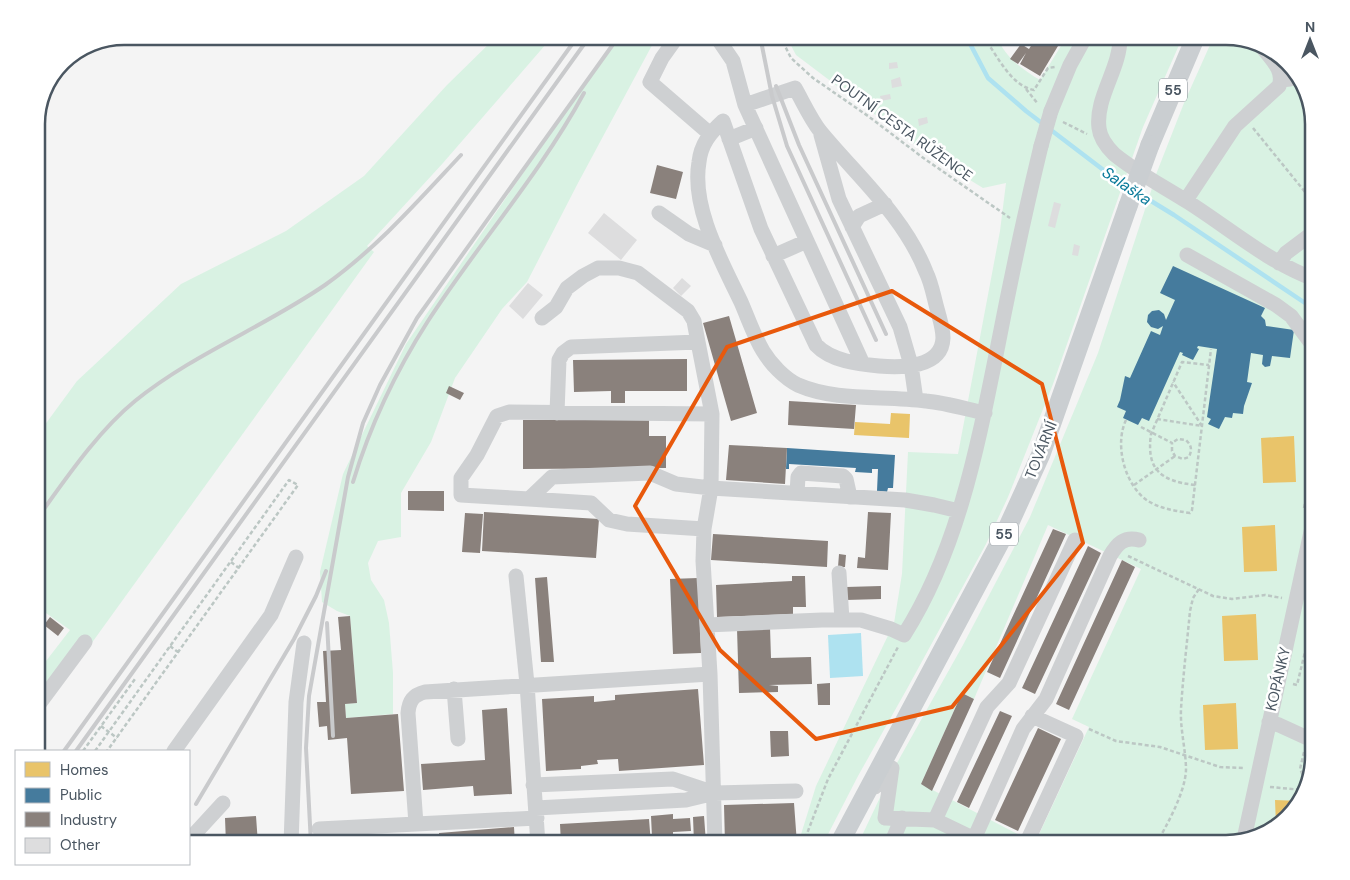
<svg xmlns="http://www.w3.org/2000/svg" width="1350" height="880" font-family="'DM Sans',sans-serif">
<rect width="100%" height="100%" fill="#f4f4f4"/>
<path fill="#d9f2e3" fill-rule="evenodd" d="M497,36H553L443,163L367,246L374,252L91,644L36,699V674L70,630L36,606V437L77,381L181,284L286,231L364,176L447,85Z
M619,36H657L578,183L527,282L502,309L455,378L431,442L401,493V537L378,541L368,563L371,580L384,600L389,623L393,673V714L346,718L345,704L357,703L350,616L337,611L322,602L320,572L343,474L406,344L586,81Z
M786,36H997C1004,57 1022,69 1040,80L1067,36H1183L1143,127L1053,384L1008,497L986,544L908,687L858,776L823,844H798L816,786L894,623L902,574L908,452L958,454L1000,231L1006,183L983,188L926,153L796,55Z
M1214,36H1226L1275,51L1302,80L1314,124V273L1290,264L1155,177L1184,103Z
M1152,188L1314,284V756L1299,805L1270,832L1226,844H858L893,770L963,645L1030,517L1098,353ZM1048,525L1141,569L1072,719L1089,727L1035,843L921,784L962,693L974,699Z"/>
<path fill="#aee2f0" d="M861,633L863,676L830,678L828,635Z"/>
<path fill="#e9c46a" d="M891,413L910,414L909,438L854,435L855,422L890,424Z
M1294,436L1296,482L1263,483L1261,438Z
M1275,525L1277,571L1244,572L1242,527Z
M1256,614L1258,660L1224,661L1222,616Z
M1236,703L1238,749L1205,750L1203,705Z
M1275,800L1300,801L1299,805L1276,826Z"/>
<path fill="#457b9d" d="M1173,266L1265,308L1261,316L1265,320L1266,326L1294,330L1290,358L1272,356L1270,366L1265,367L1262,364L1263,355L1251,353L1247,382L1252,383L1244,406L1243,414L1233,413L1232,418L1225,417L1219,429L1208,424L1211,419L1207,417L1217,349L1198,346L1197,348L1199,349L1193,360L1182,355L1183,353L1180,352L1149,421L1142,418L1138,425L1123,418L1126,411L1117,407L1120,400L1125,376L1130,378L1151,331L1160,335L1163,326L1158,329L1151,327L1147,322L1148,315L1152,311L1159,310L1164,314L1166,320L1175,300L1160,293Z
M787,448L895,455L893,488H888L887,492L877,491L878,469H872V473L855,472L856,468L789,464V469H786Z"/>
<path fill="#8a817c" d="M1037,36H1064L1040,76L1020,64L1026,53L1018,64L1010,59L1021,44L1029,49Z
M657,165L683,172L676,199L650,193Z
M729,316L757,413L731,421L703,323Z
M687,359V391H625V403H611V391L574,392L573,360Z
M449,386L464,393L460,400L446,393Z
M789,401L856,405L854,429L788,425Z
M649,419V436H666V468L523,469V420Z
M729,445L787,448L785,484L726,480Z
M408,491H444V511L408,510Z
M484,512L599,519L596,558L482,551Z
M868,512L891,513L888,570L857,568L858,557L865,558Z
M465,513L483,514L480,553L462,552Z
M1053,529L1066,534L1000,678L987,672Z
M713,534L828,541L827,567L711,560Z
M1088,546L1101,553L1035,694L1022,688Z
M839,554L846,555L845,567H838Z
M1122,560L1135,567L1069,710L1056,704Z
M792,576H805L806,607H793V614L717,617L716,585L792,581Z
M547,577L554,662H541L535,578Z
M698,578L701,653L673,654L670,579Z
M881,586V599L846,600V587Z
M350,616L357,703L345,704L346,718L398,714L404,791L351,794L347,738L328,740L327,726L319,727L317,702H326L323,651L341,650L338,617Z
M50,617L64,628L58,636L44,625Z
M770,627L771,658L811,657L812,684L769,685L778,686V692L739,693L737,629Z
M830,683V705H818L817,684Z
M698,689L704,765L619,771L618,759L597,760L598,764L581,766V769L546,771L542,699L594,696V702L615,700V695Z
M962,693L974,699L932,791L921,784Z
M507,708L512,794L474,796L473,786L423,790L421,764L485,760L482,710Z
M1000,711L1012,716L969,808L957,802Z
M1038,728L1061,739L1018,831L995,820Z
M770,731H788L789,756L771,757Z
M794,803L797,844H725L724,805Z
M673,814V819L690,818L691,831L673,832V835L652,837L651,816Z
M256,816L258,844H226L225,818Z
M704,816L706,843H694L693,817Z
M649,819L651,844H561L560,824Z
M514,827L515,844H439V833Z"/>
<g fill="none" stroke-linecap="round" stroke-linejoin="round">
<path stroke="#aee2f0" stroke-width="4.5" d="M966,36L988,78L1026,111L1110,175L1129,187
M1138,193L1174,215L1314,309"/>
</g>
<path fill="#ddddde" d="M897,62L898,68L889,69V63Z
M900,77L902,86L892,88L891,80Z
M890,94L891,99L881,101L880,96Z
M927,117L928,123L919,126L918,119Z
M1054,202L1061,204L1055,228L1048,226Z
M604,213L637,240L621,260L588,233Z
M1074,244L1080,246L1078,256L1072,255Z
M682,278L691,286L681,296L673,288Z
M528,283L543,295L523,319L509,306Z"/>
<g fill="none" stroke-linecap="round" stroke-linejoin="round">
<path stroke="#bcc7c4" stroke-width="2.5" stroke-dasharray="4 2.5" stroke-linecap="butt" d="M780,36L791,58L813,78L868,116L922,157L1010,218
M985,36L987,42C999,59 1012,86 1034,90L1048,68L1055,67
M1026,89L1038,104
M1063,122L1087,134
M1253,128L1314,203
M1312,369L1314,368
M1157,419L1202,426L1173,382
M1126,420C1114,445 1125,486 1148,501C1161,509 1176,511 1190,513L1192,510L1211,349
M1141,427L1172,443V451L1175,456L1183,459L1189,457C1192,450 1192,446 1186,440L1178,439L1172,443
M1314,430L1312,437L1314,444
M1134,485L1175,456
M1195,485C1161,481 1146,470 1151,434L1182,362L1209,365
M1304,508L1314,463
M1128,556L1213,596L1232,599L1265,595L1282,598
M231,562L239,568
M1307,612H1314
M170,646L178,652
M1293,684L1297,685L1314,615
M101,726L117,738
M1089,729L1116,741L1160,747L1220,767L1244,768
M83,751L135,679
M95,751L289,480L298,485L107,751
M1304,752L1300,769L1306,782
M1270,787L1303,790
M803,844L828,779L898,647
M1156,844C1167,825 1185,793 1186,770C1186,750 1180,730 1181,709C1183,676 1187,643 1190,611L1193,598L1199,589"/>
<path stroke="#ced0d2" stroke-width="15" d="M679,36L677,37L662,58L650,82L709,133
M711,36L718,39L733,61L745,105
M1120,36C1121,68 1095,97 1099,128C1100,138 1107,147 1114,154C1137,173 1163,186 1188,202C1229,228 1268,262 1314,279
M1281,80L1290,79L1297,75
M1051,111L1070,65L1086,36
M821,135L839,199L900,327L911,365L916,400
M729,139L756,128
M1186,200L1235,126L1279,86C1285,71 1271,59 1262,47
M659,213L689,234L715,245
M852,227L859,216L885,204
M1187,255L1276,305L1291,316L1314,347
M773,256L807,241
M1279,263L1286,253L1314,232
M542,318L556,307L567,288L583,276L598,268H619L638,273L688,311L694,321L698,342
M863,364L745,105L795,88C803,102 810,118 820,131C857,176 904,216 926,272C932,284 934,299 938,312C940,320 943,329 943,338C942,368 901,368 879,366C858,364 831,361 816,345L761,229L723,121C710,133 701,144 699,162C691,208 722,262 741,302C748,318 754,336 763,351C771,364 784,378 798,385C837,402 884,395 926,401C946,403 966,409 985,413
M557,413L559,360L563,353L571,347L698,342L712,414L711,488L704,529L703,561L710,674L715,844
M712,414L509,412L497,416L477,455L461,478V495L529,499L552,477L650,473L676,484L711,488L905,500L934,505L959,511
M797,493L798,477L801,473L843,476L846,479L850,497
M529,499L591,503L609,520L627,524L704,529
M839,573L842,620
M516,576L527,684L538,844
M707,625L822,620H861L891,629L904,635C959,548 978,444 998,345C1011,278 1025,212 1041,146
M454,689L458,739
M36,708L85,642
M1269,722L1279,725L1314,741
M174,751L271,615L296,557
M533,785L673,779L715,793L796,791
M875,787L892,768L885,818L935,820L985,844
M536,808L686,800L715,793
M537,818L416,824L408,713C409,701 413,695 425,692L710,674
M935,820L987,707L1009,683L1075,540
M319,829L416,824
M974,839L1023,729L1046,699L1110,556C1117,544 1124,536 1139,540
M1244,839L1314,518
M189,840L223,803
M291,844L296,702L304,643
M891,844L902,818
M1026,844L1076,736L1032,716"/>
<path stroke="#caced1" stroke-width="19" d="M1150,145L1196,36
M839,844L1006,531L1041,454L1128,206"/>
<path stroke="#c9cacc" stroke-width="4" d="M760,36L772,96L787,146L876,340
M776,86L799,145L886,334
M353,482C370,426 396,371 428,321C478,244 540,174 584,93
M36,520C65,480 97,432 135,401C193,354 264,327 325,285C377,248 418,201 461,155
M327,623L333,736
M64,751L578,36
M76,751L590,36
M196,804L294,639L316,596L326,571
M311,844L306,748L309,696L348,477L363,423L380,385L417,318L619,36"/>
<path stroke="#ced0d2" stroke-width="15" d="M1041,146L1051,111"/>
<path stroke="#caced1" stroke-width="19" d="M1128,206L1150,145"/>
</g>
<path fill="none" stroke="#e8590c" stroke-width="4" stroke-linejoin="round" d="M892,291L1042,384L1083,543L952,707L816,739L720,650L635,506L727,347Z"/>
<g text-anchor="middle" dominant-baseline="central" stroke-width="5" stroke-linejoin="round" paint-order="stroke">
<g fill="#fff" stroke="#808990" stroke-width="1">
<rect x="1159" y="78.5" width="28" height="23" rx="4"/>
<rect x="990" y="522.5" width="28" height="23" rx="4"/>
</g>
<g font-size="14" font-weight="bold" fill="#4a5661">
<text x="1173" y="90">55</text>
<text x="1004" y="534">55</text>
</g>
<g font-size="15" fill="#4a5661" stroke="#fff">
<text transform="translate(902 128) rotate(36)">POUTNÍ CESTA RŮŽENCE</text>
<text transform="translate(1041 450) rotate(-68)">TOVÁRNÍ</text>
<text transform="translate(1278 679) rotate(-77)">KOPÁNKY</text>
</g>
<g font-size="16" font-style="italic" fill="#0c7c9b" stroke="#fff">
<text transform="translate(1127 186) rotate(34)">Salaška</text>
</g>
</g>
<path d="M0 0H1350V880H0ZM124 45H1226A79 79 0 0 1 1305 124V756A79 79 0 0 1 1226 835H124A79 79 0 0 1 45 756V124A79 79 0 0 1 124 45Z" fill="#fff" fill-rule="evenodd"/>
<path fill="none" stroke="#4a5661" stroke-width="2.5" d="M124 45H1226A79 79 0 0 1 1305 124V756A79 79 0 0 1 1226 835H124A79 79 0 0 1 45 756V124A79 79 0 0 1 124 45Z"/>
<rect x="15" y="750" width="175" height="115" fill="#ffffff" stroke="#b7bbc0"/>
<rect x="25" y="762" width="25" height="15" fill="#e9c46a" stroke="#b7bbc0"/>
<text x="60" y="775" font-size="15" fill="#4a5661">Homes</text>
<rect x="25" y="788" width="25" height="15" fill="#457b9d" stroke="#b7bbc0"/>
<text x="60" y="800" font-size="15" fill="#4a5661">Public</text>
<rect x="25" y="812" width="25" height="15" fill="#8a817c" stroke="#b7bbc0"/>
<text x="60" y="825" font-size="15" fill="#4a5661">Industry</text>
<rect x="25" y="838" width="25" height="15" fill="#ddddde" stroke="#b7bbc0"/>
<text x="60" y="850" font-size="15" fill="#4a5661">Other</text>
<g transform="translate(1310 40)" stroke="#ffffff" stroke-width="4" paint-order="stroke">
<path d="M0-4L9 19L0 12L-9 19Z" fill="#4a5661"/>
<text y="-8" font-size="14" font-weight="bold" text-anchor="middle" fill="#4a5661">N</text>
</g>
</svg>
